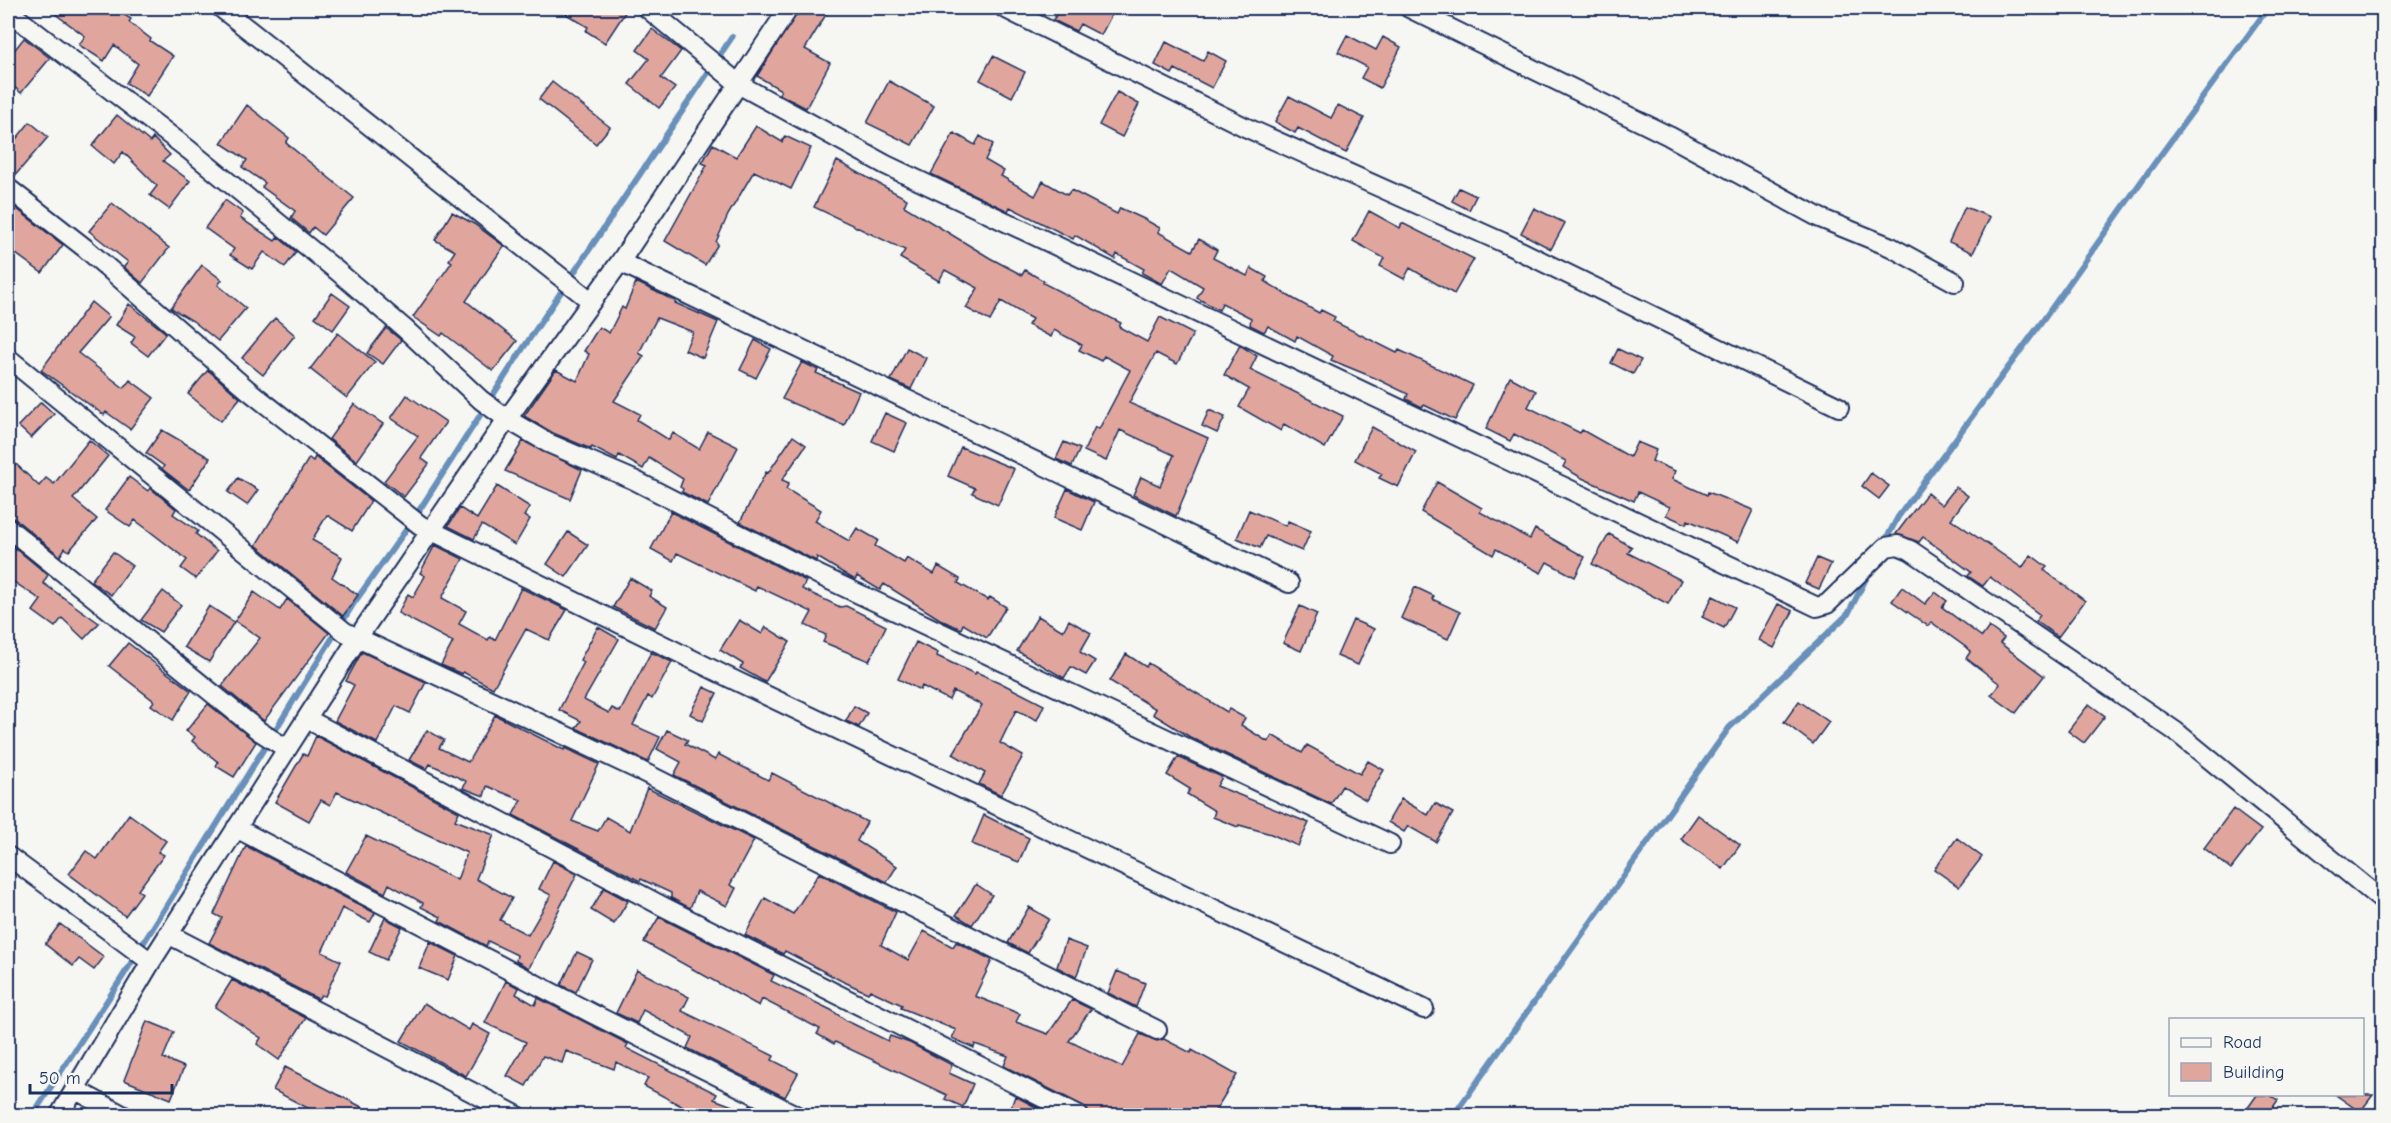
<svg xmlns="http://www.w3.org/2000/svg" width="2391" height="1123" font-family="'Comic Neue',sans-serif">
<rect width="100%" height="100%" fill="#f6f6f2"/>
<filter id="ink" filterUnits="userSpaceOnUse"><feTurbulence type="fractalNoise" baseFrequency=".0167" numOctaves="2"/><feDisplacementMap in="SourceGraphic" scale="12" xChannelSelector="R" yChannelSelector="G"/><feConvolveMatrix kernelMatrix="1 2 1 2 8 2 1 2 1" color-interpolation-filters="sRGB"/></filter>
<g filter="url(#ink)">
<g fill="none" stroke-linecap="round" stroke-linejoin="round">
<path stroke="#6790ba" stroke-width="6" d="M1883,545L1898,517L2044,319L2143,179L2268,8
M32,1116L123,976L354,603L413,520L520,353L732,37
M1453,1116L1729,728L1848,614L1869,573"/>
</g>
<path fill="#e0a69e" stroke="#1b2f5e" stroke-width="1.5" d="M47,8H113L131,19L129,22L151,39L150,41L173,56L147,96L126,83L138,64L114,45L104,61L79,45L85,36Z
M556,8H628L605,43L586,31L588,27Z
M800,8H830L805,49L830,63L806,108L779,94L781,90L757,76Z
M1049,8H1105L1113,12L1101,35L1080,24L1076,31L1053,20L1058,12Z
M652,29L681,51L661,78L675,88L659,108L629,84L649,59L637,50Z
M1347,35L1376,50L1383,37L1401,47L1380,88L1361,78L1367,67L1338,52Z
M24,38L50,58L21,93L8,81V58Z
M1166,42L1203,61L1208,51L1226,61L1212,88L1175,69L1172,74L1155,65Z
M993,56L1025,72L1012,97L980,80Z
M889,81L934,106L912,145L867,123Z
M552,82L610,127L596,144L539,99Z
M1117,92L1139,104L1122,137L1099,125Z
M1289,96L1331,118L1338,105L1364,118L1346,153L1298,128L1295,133L1275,122Z
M247,105L289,138L286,143L354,198L323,235L313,227L309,233L291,218L295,211L262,187L265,183L242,167L247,160L221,143Z
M117,115L150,142L153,138L170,155L163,161L190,181L169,209L150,195L157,186L123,152L114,164L92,146Z
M30,122L48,137L13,178L8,177V149Z
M756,126L782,142L785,136L811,148L791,189L754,171L728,215L716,242L718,244L705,265L665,241L707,165L702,163L713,144L736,157Z
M954,133L975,145L980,136L993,144L985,160L1004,171L1001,176L1035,196L1043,181L1067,195L1071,190L1117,214L1120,208L1144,219L1160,228L1158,232L1192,251L1199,239L1217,250L1213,258L1247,276L1251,268L1267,277L1265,281L1285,294L1319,313L1321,310L1335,317L1333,321L1397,353L1399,350L1473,385L1455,420L1424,405L1422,407L1406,399L1408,394L1375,378L1331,360L1333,356L1297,336L1295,341L1268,326L1264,332L1250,325L1251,318L1222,303L1219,310L1197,298L1203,287L1171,268L1162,284L1142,273L1144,269L1117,254L1115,259L1075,235L1073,239L1010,207L1008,211L931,174Z
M837,161L907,199L904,206L990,258L1022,275L1025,270L1044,281L1043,283L1121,323L1119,327L1147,342L1160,317L1193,334L1177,364L1156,353L1129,403L1208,438L1176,516L1133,495L1141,477L1160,486L1174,455L1120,430L1106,461L1084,451L1095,427L1099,429L1130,370L1104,356L1101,361L1079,350L1082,345L1054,330L1051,337L1028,325L1032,319L1001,301L990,321L966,308L978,288L945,270L939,281L900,258L905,250L814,207Z
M1459,188L1476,196L1469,210L1452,201Z
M225,200L243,213L240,218L275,241L278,237L296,252L285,267L264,252L252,269L230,255L234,249L205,228Z
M8,202L63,245L42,273L8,248Z
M112,203L169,248L142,283L124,267L128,262L89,231Z
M1965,207L1990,217L1973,253L1949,242Z
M1534,208L1565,223L1551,249L1521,233Z
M1369,211L1400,228L1402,223L1474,259L1454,294L1410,268L1404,279L1380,266L1384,258L1353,241Z
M452,212L474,224L504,246L466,301L517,341L493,371L443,333L441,336L413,317L452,262L449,260L455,251L435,240Z
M202,265L222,280L218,285L246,308L218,341L193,321L171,308Z
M636,282L675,301V303L718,322L703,358L685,350L693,332L657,318L639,353L644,356L614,401L640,414L637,420L669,440L673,433L699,449L708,432L738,447L708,505L682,492L683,489L680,487L683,479L649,458L643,469L619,455L617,460L592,447L591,449L553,433L524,416L556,370L577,381L589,354L584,351L599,327L609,333L622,307L625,309Z
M332,293L350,306L333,330L315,317Z
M91,302L109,317L78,353L124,388L130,380L154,398L130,429L106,412L104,415L41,370Z
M129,304L166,333L148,356L131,343L135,337L116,325Z
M275,318L295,335L263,375L242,358Z
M386,328L401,340L383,364L367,353Z
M338,333L375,362L347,398L310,369Z
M755,340L771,349L756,378L740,370Z
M1240,345L1257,356L1250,370L1343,416L1325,448L1284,424L1281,431L1239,407L1249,389L1224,375Z
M907,348L926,358L911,389L891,380Z
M1618,349L1641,360L1633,374L1611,363Z
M802,362L818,370L816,373L859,392L844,425L782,399Z
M208,370L240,398L221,421L188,394Z
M1510,377L1536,391L1528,407L1580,433L1582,430L1630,457L1637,442L1656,450L1652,461L1675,471L1672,479L1707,495L1708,492L1753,510L1738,542L1688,520L1686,524L1666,515L1670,507L1638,492L1634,501L1582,478L1563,467L1566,461L1514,434L1510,441L1486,429Z
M407,395L446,422L421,458L429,464L404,497L384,481L418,436L391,418Z
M41,402L54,414L31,438L18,426Z
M354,404L383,424L357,461L329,439Z
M1209,410L1225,417L1217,433L1202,426Z
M885,413L907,423L894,451L872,441Z
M1372,427L1416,452L1398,487L1379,478L1382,474L1355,460Z
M162,430L210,458L189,490L162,469L164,466L146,453Z
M793,436L806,445L782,480L789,483L786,489L821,510L815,521L849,541L857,528L878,540L875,546L904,563L907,558L934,574L938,566L960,579L958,583L988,600L990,597L1006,607L987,638L963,624L961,629L943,621L884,584L880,590L857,576L855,580L817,557L816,561L740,522L766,472L768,473Z
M89,440L108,456L73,499L97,519L69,551L65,548L60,556L15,519L8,517V473L16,464L39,486L46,478L54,484Z
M523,441L582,470L570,499L505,471Z
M1064,442L1080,449L1072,466L1056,459Z
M961,447L1014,469L998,505L972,493L975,488L948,476Z
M315,457L371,501L352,531L327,515L312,540L342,557L332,577L358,595L343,616L256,545L309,458L313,461Z
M1871,473L1889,486L1879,499L1862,486Z
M129,477L148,491L150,488L176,509L173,514L198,531L196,534L217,551L196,579L181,568L187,560L135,520L130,527L105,510Z
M238,478L258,490L247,505L228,492Z
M1437,482L1482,508L1480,512L1530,539L1535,529L1585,557L1575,577L1547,562L1541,573L1496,549L1493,555L1421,512Z
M497,486L530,507L524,516L530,519L515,545L482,525L474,539L448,526L460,508L477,519Z
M1956,487L1968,496L1951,519L2022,568L2031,555L2047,567L2044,570L2085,601L2058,637L2036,621L2040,615L1990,577L1983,586L1968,576L1971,572L1923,537L1919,542L1896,534L1927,493L1942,505Z
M1067,489L1094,502L1082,530L1054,518Z
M1249,510L1286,526L1288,521L1311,531L1302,551L1266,536L1260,548L1237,538Z
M671,512L806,581L802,589L840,607L846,606L886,626L869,661L823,642L826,635L805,625L812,612L757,586L755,591L677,553L673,561L651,549Z
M568,532L588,545L566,577L547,564Z
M1609,534L1632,547L1628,553L1681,580L1668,604L1592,564Z
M8,542L48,575L43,583L99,623L84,639L62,618L55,627L33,611L41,600L8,578Z
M435,545L463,559L442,598L466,611L459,624L488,640L490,637L495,640L521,588L567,610L549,640L526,629L493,688L463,672L462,674L441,665L453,642L398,613L408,594L413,597L425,576L420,573Z
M113,552L132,566L111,595L91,581Z
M1817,558L1831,564L1819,589L1805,583Z
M630,578L652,591L649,596L667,607L655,628L613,607Z
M1415,587L1434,596L1432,599L1460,612L1448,639L1401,618Z
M1902,587L1925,604L1935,592L1947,601L1942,607L1982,637L1989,627L2004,638L2000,643L2044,676L2016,713L1991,695L2000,684L1966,658L1971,651L1931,622L1928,626L1892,601Z
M163,591L181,605L161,632L141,620Z
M254,592L280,610L287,599L329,633L264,721L222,686L260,638L235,621Z
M1713,596L1735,607L1724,628L1702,617Z
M1778,604L1793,611L1774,648L1759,640Z
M209,606L234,622L209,662L184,647Z
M1300,606L1317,614L1301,651L1283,643Z
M1038,616L1063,631L1069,620L1091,633L1080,652L1095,661L1086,675L1071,667L1064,678L1017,651Z
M739,620L762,634L766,627L790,642L765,682L740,668L743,664L720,650Z
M1353,620L1374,629L1358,665L1337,656Z
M598,627L619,639L584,700L609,713L612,708L620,712L651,652L672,662L652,699L648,696L633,725L660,737L648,762L576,728L581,721L559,710L584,662L580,660Z
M916,642L938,653L937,656L975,674L976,672L999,682L1044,705L1037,720L1016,710L1000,743L1023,756L1001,795L979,784L985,773L953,754L982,705L953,691L949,700L922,686L920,690L898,679Z
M128,643L191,691L173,720L151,705L154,701L109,666Z
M362,652L426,682L410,713L396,706L377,743L335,721L354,685L346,681Z
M1126,654L1146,667L1148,663L1227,712L1229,709L1245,718L1241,725L1268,742L1272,735L1302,753L1307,745L1360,774L1368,761L1384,770L1366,800L1342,786L1331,804L1190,737L1153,714L1156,709L1110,681Z
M704,687L717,693L703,721L690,714Z
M1799,701L1829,722L1813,744L1784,722Z
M208,704L256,742L234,777L216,766L218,762L192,741L195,737L186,731Z
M2089,704L2105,716L2084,743L2068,731Z
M854,706L867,713L859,727L846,721Z
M495,715L564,750L565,748L599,764L572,821L598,831L606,817L630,831L647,788L754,840L730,885L736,888L727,906L697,891L690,908L671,898V893L641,879L640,881L513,815L521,800L487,786L484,796L463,788L466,781L430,764L427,769L409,760L427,730L444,740L439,748L468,762Z
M667,730L688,740L685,744L715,760L718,754L768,780L772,773L867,822L857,841L897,866L887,882L674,775L681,762L657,749Z
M316,736L459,812L455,820L494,835L476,879L512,898L500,920L528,935L551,895L539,889L553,861L577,874L529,968L516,961L517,955L488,941L486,946L439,921L441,917L421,907L423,903L389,884L385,893L346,872L366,836L457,880L467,853L337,792L330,805L321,800L309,821L275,802L303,754L307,756Z
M1178,757L1222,777L1217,786L1309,823L1298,846L1271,834L1239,825L1238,827L1213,817L1215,811L1187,794L1190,789L1167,775Z
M1401,799L1428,815L1435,803L1453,813L1436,842L1408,826L1404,832L1388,822Z
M2233,809L2261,830L2231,869L2204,848Z
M129,814L166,841L158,852L164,855L138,890L142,893L125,916L69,874L86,851L97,859Z
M984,815L1029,838L1019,862L972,844Z
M1698,815L1740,845L1723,869L1681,839Z
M1957,838L1982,857L1959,887L1934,869Z
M246,846L375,913L370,922L342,908L322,952L341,961L325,996L321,995L318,999L209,943L222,918L214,914Z
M819,873L896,912L881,945L908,960L924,931L953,947L956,942L992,960L975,996L1020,1014L1016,1022L1048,1034L1072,1000L1091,1009L1069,1041L1122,1067L1140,1034L1157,1041L1164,1039L1191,1053L1192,1050L1237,1075L1212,1116H1090L1084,1106L1004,1066L1008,1056L975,1044L974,1048L952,1038L956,1030L901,1008L902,1005L870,990L868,993L840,980L785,951L783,954L745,935L765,898L793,914Z
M976,884L992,895L972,925L956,915Z
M604,888L628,901L614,924L591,910Z
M1029,907L1049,919L1028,953L1008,943Z
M659,917L774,975L771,981L831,1010L847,1021L888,1041L890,1036L910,1043L952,1065L949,1073L973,1084L963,1107L945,1099L947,1095L835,1042L834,1044L817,1034L820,1029L762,999L759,1006L644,942Z
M385,918L402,927L386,960L369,952Z
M60,924L104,957L94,970L79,959L73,966L45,944Z
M1066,940L1087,948L1076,977L1057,967Z
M430,942L458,956L448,980L419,968Z
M577,952L592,959L576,992L561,985Z
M637,970L689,997L682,1011L774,1056L772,1060L798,1073L785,1097L687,1048L692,1037L643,1010L637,1023L616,1013Z
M1117,971L1145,983L1136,1007L1108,993Z
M232,980L306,1018L279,1060L257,1044L261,1038L215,1007Z
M506,981L519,988L516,994L535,1005L538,998L628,1044L626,1048L717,1094L714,1099L748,1112L750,1105L766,1113L765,1116H686L689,1110L644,1086L648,1078L616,1062L614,1069L566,1051L562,1063L543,1056L526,1086L507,1076L526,1042L485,1023Z
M424,1003L469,1030L472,1024L490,1034L466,1076L401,1041Z
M147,1021L174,1032L163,1058L184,1067L171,1099L124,1080Z
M285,1067L379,1116H323L273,1090Z
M2257,1095H2270L2278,1100L2267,1116H2242Z
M2336,1095H2373L2360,1112Z
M1015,1096L1053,1116H1008Z"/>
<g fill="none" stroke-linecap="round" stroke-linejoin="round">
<g stroke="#1b2f5e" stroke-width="22">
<path id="minor" d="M221,8L591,301
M647,8L740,85L886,165L1817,607L1827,604L1886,547L1898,545L1910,550L2175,731L2384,902
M1004,8L1245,127L1502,242L1839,407
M1409,8L1669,136L1820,218L1891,247L1955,282
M8,11L189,150L336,270L405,329L481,400L507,419L548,443L634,480L821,576L1390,844
M8,188L85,248L248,390L420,525L732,679L1424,1009
M620,262L1289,583
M8,358L345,632L641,771L1157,1030
M8,528L259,731L287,749
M307,719L664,907L1079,1116
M236,828L593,1014L798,1116
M8,856L151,962
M168,934L518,1116
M76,1090L124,1116
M59,1116L151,962L365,627L507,419L620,262L789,8"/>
</g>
<use href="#minor" stroke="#f6f6f2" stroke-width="18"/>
</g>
</g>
<rect width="2391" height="1123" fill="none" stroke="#f6f6f2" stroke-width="30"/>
<rect x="15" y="15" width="2361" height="1093" fill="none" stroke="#1b2f5e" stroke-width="2" filter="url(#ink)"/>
<rect x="2169" y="1018" width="195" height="78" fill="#f6f6f2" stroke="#9ea6b7" stroke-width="1.5"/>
<rect x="2181" y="1038" width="30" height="9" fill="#f6f6f2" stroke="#9ea6b7" stroke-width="1.5"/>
<text x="2223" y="1048" font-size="18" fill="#1b2f5e">Road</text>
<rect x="2181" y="1063" width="30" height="18" fill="#e0a69e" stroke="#9ea6b7" stroke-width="1.5"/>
<text x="2223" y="1078" font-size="18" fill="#1b2f5e">Building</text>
<path d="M30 1084v9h142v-9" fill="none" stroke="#1b2f5e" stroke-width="3"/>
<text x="39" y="1084" font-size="18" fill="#1b2f5e" stroke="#f6f6f2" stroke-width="4.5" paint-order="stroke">50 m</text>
</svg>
